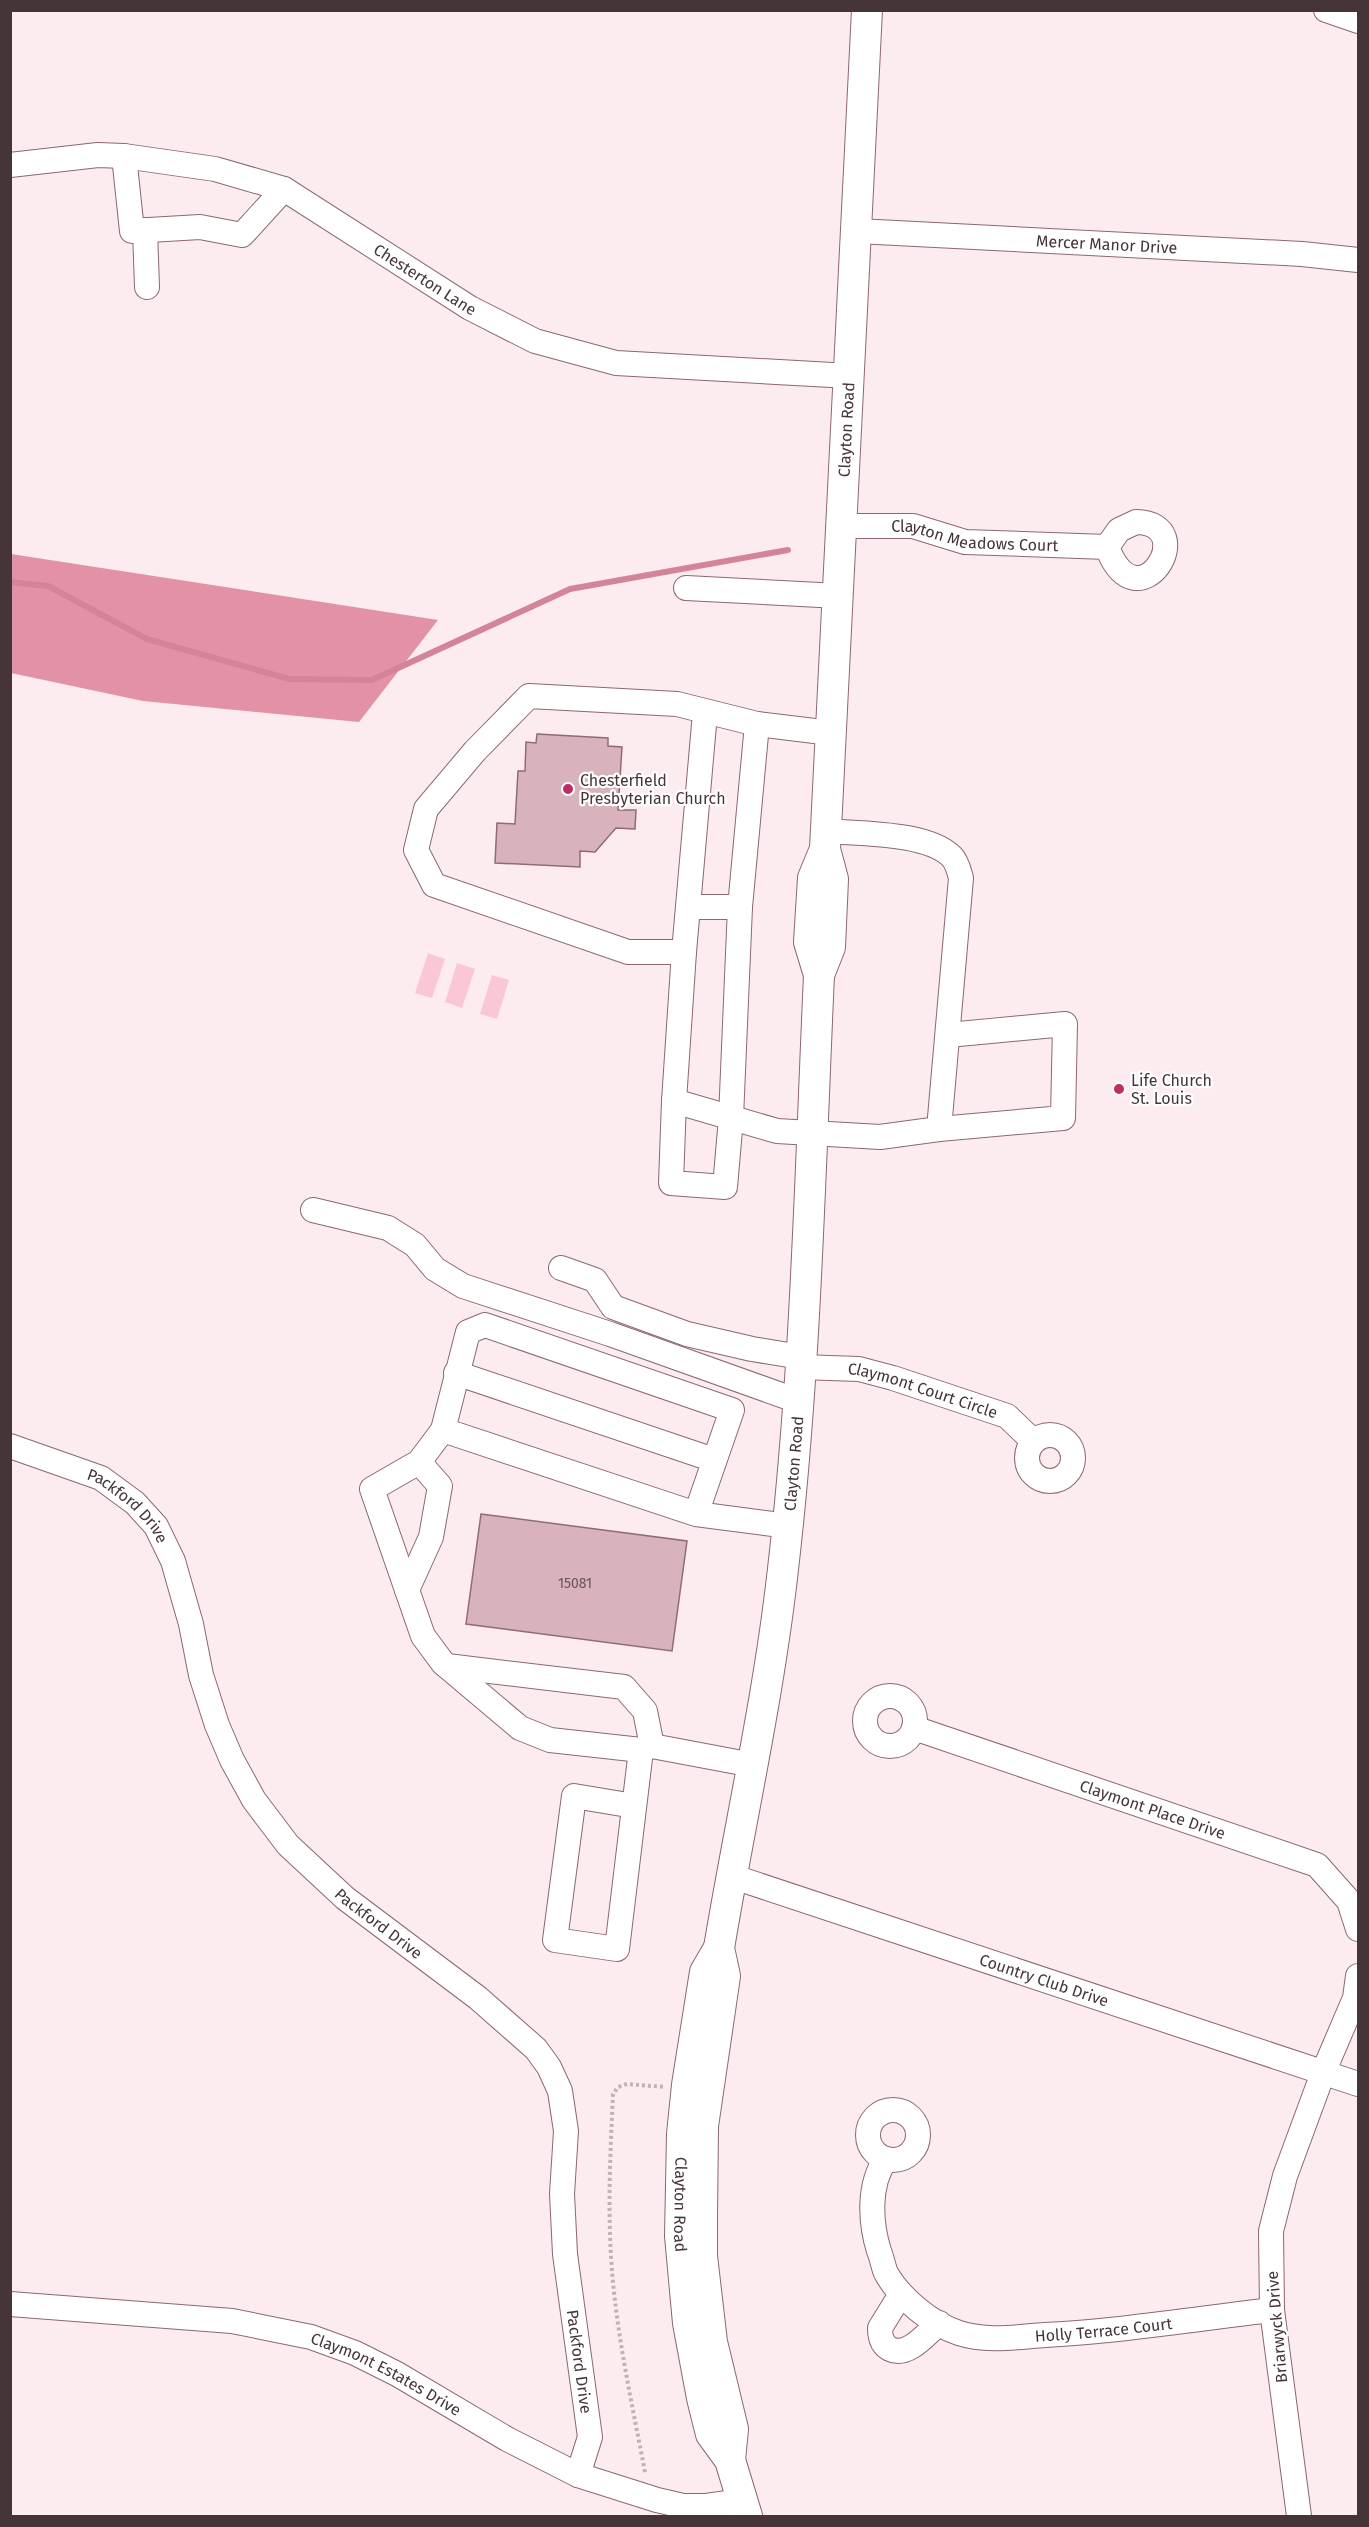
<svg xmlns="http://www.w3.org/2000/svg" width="1369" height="2527" font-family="'Fira Sans',sans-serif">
<rect width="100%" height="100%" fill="#fcecef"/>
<path fill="#fac8d4" d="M428,953L445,959L432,998L415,993Z
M457,963L475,969L462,1008L445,1002Z
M492,975L509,980L497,1019L480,1014Z"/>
<path fill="#e291a6" d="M11,554L438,620L359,722L143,701L11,673Z"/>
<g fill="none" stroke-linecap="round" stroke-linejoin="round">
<path stroke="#d48499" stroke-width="6" d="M10,582L48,586L147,639L289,679L372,680L570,589L788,550"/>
</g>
<path fill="#d9b3bc" stroke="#8f6c74" stroke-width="1.5" d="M537,734L608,738V746L622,747L618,810H636L635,829L616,828L595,852L580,851V867L495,863L497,823L515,824L518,771H525L526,742L536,743Z
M481,1514L687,1541L672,1651L466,1624Z"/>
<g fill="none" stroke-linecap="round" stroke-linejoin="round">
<g stroke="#8b6870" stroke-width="26">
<g id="minor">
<path d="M1326,10L1358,21"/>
<path d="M124,156L132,231L200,227L242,235L284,189"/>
<path id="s1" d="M10,165L98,155L124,156L215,169L284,189L470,308L535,341L616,363L850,376"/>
<path d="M145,230L147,287"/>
<path id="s2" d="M857,231L1302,254L1358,260"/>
<path d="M1136,522C1203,523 1138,629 1107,547L1119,530Z"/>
<path id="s3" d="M842,526H913L965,542L1107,547"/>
<path d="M686,588L839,596"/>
<path d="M705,713L684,952H628L434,885L416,850L426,809L475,751L529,696L677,704L757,724L831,733"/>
<path d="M740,907L757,724"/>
<path d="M684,952L674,1101L777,1131L880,1137L939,1129L961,878C959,871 957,862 952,857C928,832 860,834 826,831"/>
<path d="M674,1101L671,1183L725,1187L731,1118L740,907H689"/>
<path d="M939,1129L1063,1118L1065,1024L948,1035"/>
<path d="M313,1210L388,1228L415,1245L435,1269L463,1286L610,1334L798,1401"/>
<path d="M561,1268L595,1280L613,1307L687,1334L752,1349L801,1357"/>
<path id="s4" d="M800,1367L859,1369L893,1378L1007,1416L1033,1441"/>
<path d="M456,1373L714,1460"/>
<path d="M443,1430L419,1462L372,1489L423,1636L443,1663L520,1728L550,1740L641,1750L652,1746L753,1765"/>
<circle cx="1050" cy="1458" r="23"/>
<path id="s5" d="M10,1446L101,1478L135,1503L156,1526L173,1561L191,1624L201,1675L217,1725L232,1760L254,1800L288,1845L345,1898L478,1998L536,2049L549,2067L560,2091L566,2131L562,2194L565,2254L590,2437L578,2475"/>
<path d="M696,1514L732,1410L485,1325L468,1332L443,1430L696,1514L788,1526"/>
<path d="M407,1590L431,1537L440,1486L419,1462"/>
<path d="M447,1666L624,1687L645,1711L652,1746"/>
<circle cx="890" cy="1721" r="25"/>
<path id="s6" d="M914,1728L1317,1865L1349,1901L1358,1929"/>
<path d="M634,1806L574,1796L555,1940L617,1949L641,1750"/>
<path id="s7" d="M731,1876L1358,2084"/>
<circle cx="893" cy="2135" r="25"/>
<path id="s8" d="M886,2159C868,2184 870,2222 879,2251C882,2258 883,2266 886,2273C900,2298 931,2324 959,2333C987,2342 1016,2337 1045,2335C1121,2331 1196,2319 1272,2310"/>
<path d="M901,2294L880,2328C880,2337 882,2345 890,2349C908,2358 927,2333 939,2323"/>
<path id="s9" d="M10,2304L232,2321L311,2337L355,2353L397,2374L507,2439L578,2475L657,2500L683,2506H706L742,2501"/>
<path d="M1299,2516L1272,2310L1271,2231L1285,2176L1323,2073L1355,1998L1358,1976"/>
</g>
</g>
<g stroke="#8b6870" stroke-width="32">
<g id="major">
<path id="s10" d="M819,975L830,947L833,879L825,849L867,10"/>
<path id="s11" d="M719,1948L705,1972L687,2085L682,2134L680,2236L688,2323L702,2398L711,2434L730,2460L747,2516"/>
<path id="s12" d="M730,2460L733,2429L712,2342L702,2256V2219L703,2126L725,1976L719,1948C740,1822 769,1696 783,1569C806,1372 810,1173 819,975L809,942L813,878L825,849"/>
</g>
</g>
<path stroke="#c1b1b5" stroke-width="4" stroke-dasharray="3 3" stroke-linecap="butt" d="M645,2472C633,2409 619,2346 613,2282C607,2220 610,2157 613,2094L618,2087L627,2084L665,2087"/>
<use href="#minor" stroke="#fff" stroke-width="24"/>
<use href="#major" stroke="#fff" stroke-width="30"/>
</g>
<g fill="#ba2e63" stroke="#fff" stroke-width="2">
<circle cx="568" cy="789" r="6"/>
<circle cx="1119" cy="1089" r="6"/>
</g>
<g text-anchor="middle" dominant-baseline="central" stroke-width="4.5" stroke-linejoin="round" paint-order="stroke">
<g font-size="14" fill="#6a545a">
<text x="575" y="1583">15081</text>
</g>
<g font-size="16" fill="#453539" stroke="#fff">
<text stroke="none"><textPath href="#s2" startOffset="250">Mercer Manor Drive</textPath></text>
<text stroke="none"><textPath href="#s1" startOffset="446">Chesterton Lane</textPath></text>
<text stroke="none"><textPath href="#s10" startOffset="549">Clayton Road</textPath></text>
<text stroke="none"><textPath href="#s3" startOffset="134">Clayton Meadows Court</textPath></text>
<text stroke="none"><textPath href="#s4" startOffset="126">Claymont Court Circle</textPath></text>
<text stroke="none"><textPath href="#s12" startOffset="1008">Clayton Road</textPath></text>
<text stroke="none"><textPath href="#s5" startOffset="135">Packford Drive</textPath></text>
<text stroke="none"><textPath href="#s6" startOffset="252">Claymont Place Drive</textPath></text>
<text stroke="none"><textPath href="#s5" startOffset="639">Packford Drive</textPath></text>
<text stroke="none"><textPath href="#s7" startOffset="330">Country Club Drive</textPath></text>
<text stroke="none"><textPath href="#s11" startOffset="262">Clayton Road</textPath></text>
<text transform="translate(1277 2327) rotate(-95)">Briarwyck Drive</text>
<text stroke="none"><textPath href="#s8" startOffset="360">Holly Terrace Court</textPath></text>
<text stroke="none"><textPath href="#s5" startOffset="1161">Packford Drive</textPath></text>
<text stroke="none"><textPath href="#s9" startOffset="387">Claymont Estates Drive</textPath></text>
</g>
<g font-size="16" fill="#453539" stroke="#fff" text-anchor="start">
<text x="580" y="780">Chesterfield<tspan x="580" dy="18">Presbyterian Church</tspan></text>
<text x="1131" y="1080">Life Church<tspan x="1131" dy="18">St. Louis</tspan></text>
</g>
</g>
<rect width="1369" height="2527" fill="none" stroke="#453539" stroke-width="24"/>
</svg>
